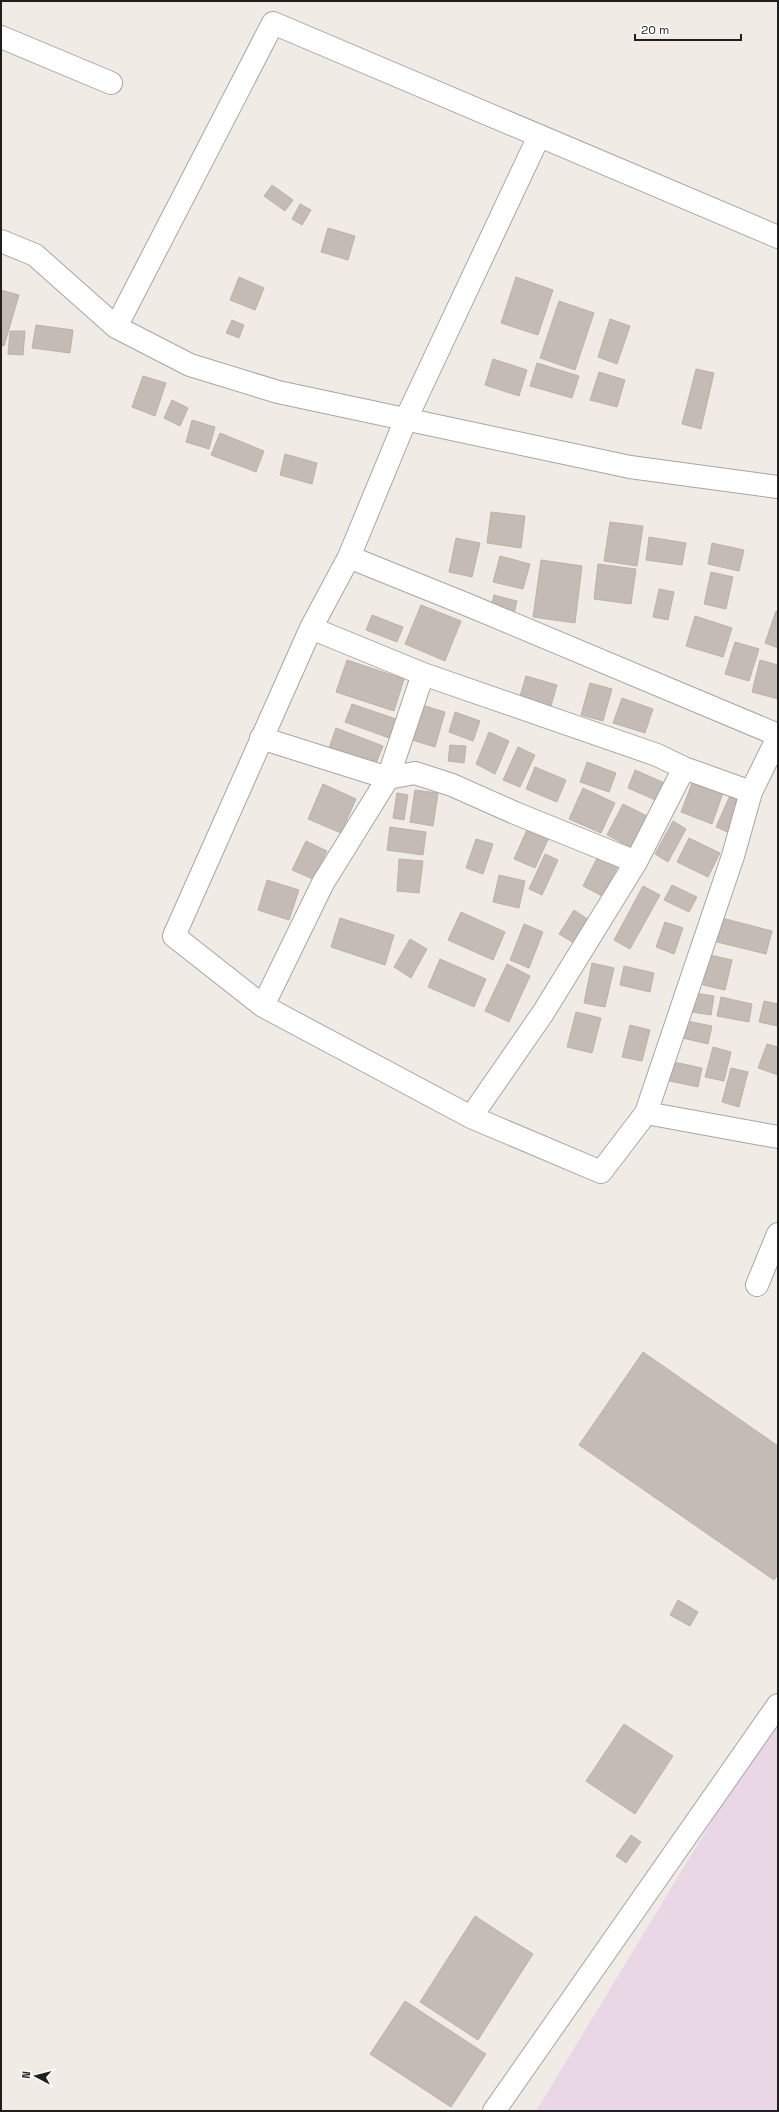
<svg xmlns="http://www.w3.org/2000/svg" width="779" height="2112" font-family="'Space Grotesk',sans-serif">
<rect width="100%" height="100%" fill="#f0ebe5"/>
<path fill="#e9d7e6" d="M778,1712V2111H536Z"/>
<path fill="#c4bbb4" stroke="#c1b1a7" d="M272,185L293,200L285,211L264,196Z
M300,204L311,210L302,225L292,219Z
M328,228L355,236L348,260L321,252Z
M239,277L264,288L255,310L230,300Z
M516,277L553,290L538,335L501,323Z
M1,290L19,295L4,346L1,345Z
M559,301L594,313L575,370L540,358Z
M610,319L630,326L617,364L598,357Z
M232,320L244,325L239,338L226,333Z
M36,325L73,330L70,353L32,348Z
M10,331H25L23,355L8,354Z
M493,359L527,370L519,396L485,385Z
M537,363L579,376L572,398L530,386Z
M696,369L714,373L701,429L682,424Z
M599,372L625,380L617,407L590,400Z
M143,376L166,383L155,416L132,407Z
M172,400L188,408L180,426L164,418Z
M192,420L215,427L209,449L186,442Z
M220,433L264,451L256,472L211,455Z
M285,454L317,463L312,484L280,475Z
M491,512L525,516L521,548L487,543Z
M610,522L643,526L637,566L604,561Z
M649,537L686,543L682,565L646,560Z
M456,538L480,543L472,577L449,572Z
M712,543L744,550L739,571L708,564Z
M500,556L530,564L523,589L493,582Z
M541,560L582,566L575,623L533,617Z
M598,564L636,569L631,604L594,599Z
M711,572L733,577L726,609L704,604Z
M659,589L674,592L668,620L653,617Z
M494,595L517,601L513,618L490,612Z
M421,605L461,621L445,661L405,644Z
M776,611L778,612V648L765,643Z
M372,615L403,627L397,642L366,630Z
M695,616L732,628L723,657L686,646Z
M735,642L759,649L749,681L725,674Z
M347,660L404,679L394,711L336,692Z
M760,660L778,665V699L752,692Z
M526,676L557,685L551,706L520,696Z
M590,683L612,689L603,721L581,715Z
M622,698L653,709L645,733L613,723Z
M352,704L396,719L389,738L345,722Z
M422,705L445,712L435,747L412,740Z
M455,712L480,721L473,741L449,732Z
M336,728L383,746L375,766L329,748Z
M489,732L509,741L495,774L476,764Z
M450,745L466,746L464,763L448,761Z
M518,747L535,755L520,787L503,780Z
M587,762L616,773L609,792L580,782Z
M535,767L566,780L557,802L526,789Z
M635,770L667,784L660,802L628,788Z
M694,778L724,790L712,824L681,812Z
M323,784L356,799L341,833L308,819Z
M583,788L615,803L601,833L569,819Z
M733,789L747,795L730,833L716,827Z
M415,790L438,793L433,826L410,822Z
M397,793L408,795L404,820L393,818Z
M623,804L647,816L632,848L607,835Z
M673,821L686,829L668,862L655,854Z
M529,825L550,835L535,868L514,859Z
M390,827L426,832L423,855L387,850Z
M689,838L720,853L708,877L677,862Z
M476,839L493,844L483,874L466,868Z
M306,841L327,851L313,879L292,870Z
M545,854L558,860L542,895L529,889Z
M599,854L619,864L602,896L583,886Z
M399,859L423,861L419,893L397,891Z
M499,875L525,881L519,908L493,902Z
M267,880L299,890L289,920L258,910Z
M672,885L697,897L689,912L664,900Z
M643,886L660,895L630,949L614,940Z
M574,910L589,920L574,943L559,934Z
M461,912L505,932L493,960L448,940Z
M718,917L772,931L766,954L713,941Z
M340,918L394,935L385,965L331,947Z
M665,922L683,928L674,954L656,947Z
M524,924L543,932L529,968L510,960Z
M410,939L427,949L411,978L394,967Z
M710,955L732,960L725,990L703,985Z
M440,959L486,979L474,1007L428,987Z
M592,963L614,968L605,1007L584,1003Z
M507,964L530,976L509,1022L485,1011Z
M624,966L654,973L650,992L620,985Z
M682,991L714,996L711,1015L679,1010Z
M721,997L752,1004L749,1022L717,1016Z
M764,1001L778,1004V1026L759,1022Z
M576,1012L601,1018L592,1053L567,1047Z
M682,1020L712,1026L708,1044L678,1037Z
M630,1025L650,1030L642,1061L622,1057Z
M767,1044L778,1047V1075L758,1068Z
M713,1047L731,1052L724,1081L705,1077Z
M669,1061L702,1068L698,1087L665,1080Z
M731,1068L748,1072L739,1107L722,1102Z
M643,1352L778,1446V1574L774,1580L579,1445Z
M678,1600L698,1612L690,1626L670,1615Z
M624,1724L673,1756L635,1814L586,1781Z
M631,1835L641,1842L626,1863L616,1856Z
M475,1916L533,1954L478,2040L420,2002Z
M405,2001L486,2054L451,2107L370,2054Z"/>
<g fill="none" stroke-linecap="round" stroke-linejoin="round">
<g stroke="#a6a6a6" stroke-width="24">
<path id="minor" d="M1,37L111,83
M1,241L35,255L116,327L190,365L278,392L630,467L778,487
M116,327L273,23L778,237
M349,557L468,605L778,735
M311,628L423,674L657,755L684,768L751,792
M423,674L388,778L323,883L263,1006L471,1117L601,1172L646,1113L733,856L751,792L778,737
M261,738L388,778L415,773L452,785L515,813L636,862
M263,1006L174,936L311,628L349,557L406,419L539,136
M646,1113L778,1137
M471,1117L543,1013L636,862L684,768
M757,1285L778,1234
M494,2111L778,1705"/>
</g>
<use href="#minor" stroke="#fff" stroke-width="22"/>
</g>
<rect width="779" height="2112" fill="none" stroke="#1f1f1f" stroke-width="4"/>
<g transform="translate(36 2076) rotate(277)" stroke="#ffffff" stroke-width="3" paint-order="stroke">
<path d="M0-3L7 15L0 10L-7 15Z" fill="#1f1f1f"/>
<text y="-6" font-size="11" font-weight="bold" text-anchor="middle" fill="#1f1f1f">N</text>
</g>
<path d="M635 34v6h106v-6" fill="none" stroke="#1f1f1f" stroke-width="2"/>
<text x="641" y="34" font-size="12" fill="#1f1f1f" stroke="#ffffff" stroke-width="3" paint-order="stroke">20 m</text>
</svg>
